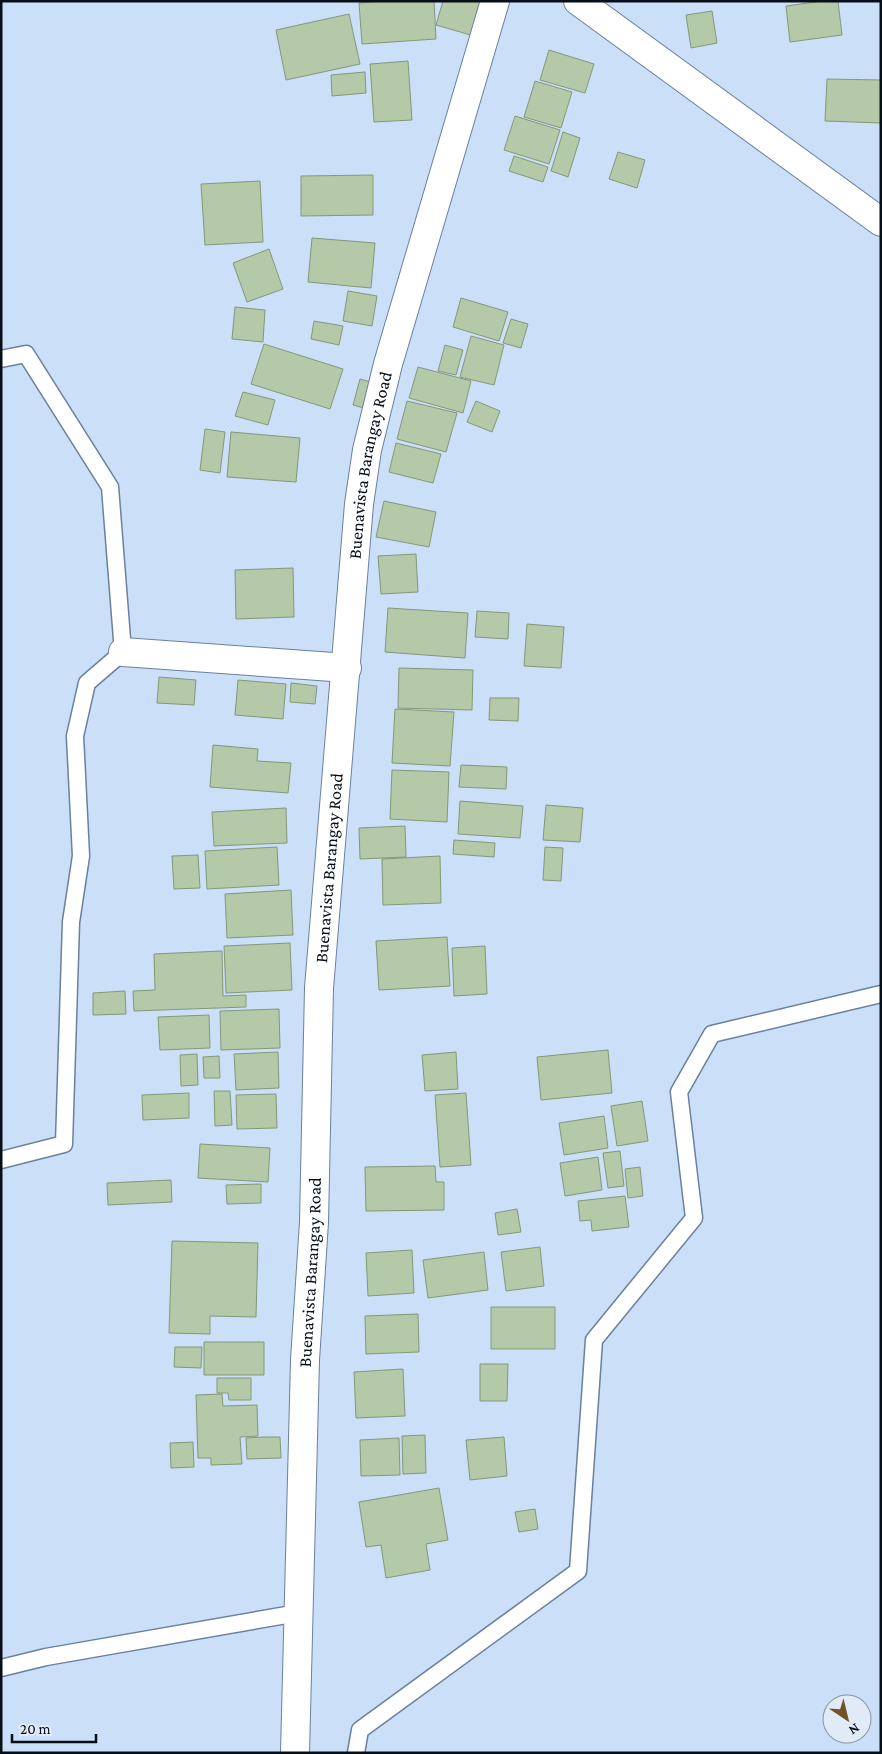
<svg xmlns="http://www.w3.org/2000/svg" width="882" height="1754" font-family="'Crimson Pro',serif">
<rect width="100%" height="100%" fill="#cbdff9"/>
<path fill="#b3c9a8" stroke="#839878" d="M384,1H434L436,39L362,44L359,3Z
M443,1H483L474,36L436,25Z
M823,1H838L842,35L790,42L786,6Z
M712,11L717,43L691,48L686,15Z
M349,14L360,64L286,80L276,30Z
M549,50L594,64L585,93L540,80Z
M408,61L412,120L374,122L370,64Z
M365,72L366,93L332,96L331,75Z
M827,79L881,80V123L825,121Z
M535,81L572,92L561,128L524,117Z
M515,116L560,130L549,164L504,150Z
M563,132L580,138L568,177L551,171Z
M618,152L645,160L637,188L609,179Z
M514,156L548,167L543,182L509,171Z
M373,175V215L301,216V176Z
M260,181L263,242L205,245L201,184Z
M312,238L375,243L371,288L308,282Z
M269,249L283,289L247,302L233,263Z
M348,291L377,296L372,326L343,321Z
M461,298L508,312L499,341L453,327Z
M235,307L265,310L263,342L232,339Z
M511,319L528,324L521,348L503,343Z
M314,321L343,326L339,345L311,339Z
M471,336L504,345L494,385L460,377Z
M264,344L343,369L330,409L251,384Z
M445,345L463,350L456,375L438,371Z
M418,367L471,381L463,413L409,398Z
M360,379L371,382L364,408L353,405Z
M243,392L275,400L268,425L235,416Z
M407,401L457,413L446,452L397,439Z
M476,401L500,411L492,432L467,422Z
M205,429L225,432L220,473L200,470Z
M231,432L300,438L296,482L227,477Z
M396,443L441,454L433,483L389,472Z
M384,501L436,512L429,547L376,537Z
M416,554L418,592L381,594L378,556Z
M293,568L294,617L236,619L235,570Z
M388,608L468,613L465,658L385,652Z
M477,611L509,613L508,639L475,637Z
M527,624L564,627L561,668L524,666Z
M399,668L473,670L472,710L398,708Z
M159,677L196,680L194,705L157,703Z
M238,680L286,684L283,719L235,715Z
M291,683L317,686L315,704L290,702Z
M490,698H519L518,721L489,720Z
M395,709L454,712L450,766L392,763Z
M213,745L258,749L257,761L291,763L288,793L210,787Z
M461,765L507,767L506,789L459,787Z
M392,770L449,772L447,822L390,819Z
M460,801L523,806L520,838L458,834Z
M546,805L583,808L580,842L543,840Z
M286,808L287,843L214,846L212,812Z
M405,826L406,857L360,859L359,828Z
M454,840L495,843L494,857L453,854Z
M277,847L279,885L207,889L205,851Z
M545,847L563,848L561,881L543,880Z
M198,855L200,888L174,889L172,856Z
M440,856L441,903L383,905L382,859Z
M291,890L293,935L227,938L225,894Z
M447,937L450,986L379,990L376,941Z
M290,943L292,990L226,993L224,946Z
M485,946L487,994L454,996L452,948Z
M222,951L223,996L246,995V1007L134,1011L133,991L155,990L154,954Z
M125,991L126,1014L93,1015V993Z
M279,1009L280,1048L221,1050L220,1011Z
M209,1015L210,1048L160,1050L158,1017Z
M608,1050L612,1093L541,1100L537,1057Z
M278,1052L279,1088L236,1090L234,1054Z
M456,1052L458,1089L425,1091L422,1055Z
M197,1054L198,1085L181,1086L180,1055Z
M219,1056L220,1078H204L203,1057Z
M214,1091H230L232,1125L215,1126Z
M189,1093V1118L143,1120L142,1095Z
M466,1093L471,1165L440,1167L435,1095Z
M276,1094L277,1128L237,1129L236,1095Z
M642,1101L648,1141L617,1146L611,1106Z
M604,1116L608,1148L564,1155L559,1123Z
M200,1144L270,1148L268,1182L198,1178Z
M620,1151L624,1186L608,1188L603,1153Z
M598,1157L602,1190L565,1196L560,1163Z
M435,1166L436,1182H444V1210L366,1211L365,1167Z
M640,1167L643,1196L628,1198L625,1169Z
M171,1180L172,1202L108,1205L107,1183Z
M261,1184V1203L227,1204L226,1185Z
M625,1196L629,1227L592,1231L591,1220L580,1221L578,1201Z
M517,1209L521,1232L498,1235L495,1213Z
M172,1241L258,1243L256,1317L210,1316V1334L169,1333Z
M540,1247L544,1286L506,1291L501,1252Z
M412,1250L414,1293L368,1296L366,1253Z
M484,1252L488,1290L428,1298L423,1260Z
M491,1307H555V1349H491Z
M418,1314L419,1352L366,1354L365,1316Z
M204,1342H264V1375H204Z
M175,1347H202L201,1368L174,1367Z
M480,1364H508L507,1401H480Z
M403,1369L405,1416L356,1418L354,1372Z
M217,1378H251V1400H229L228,1393H217Z
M222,1394L223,1406L257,1405L258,1436L240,1437L242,1464L211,1465V1458H198L196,1395Z
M425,1435L426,1473L403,1474L402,1436Z
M263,1437H280L281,1458L247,1459L246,1438Z
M504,1437L507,1476L470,1480L466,1440Z
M399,1438L400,1475L361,1476L360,1440Z
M193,1442L194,1467L171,1468L170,1443Z
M439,1488L448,1540L426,1544L430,1570L386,1578L381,1545L366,1547L359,1502Z
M535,1509L538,1529L519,1532L515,1512Z"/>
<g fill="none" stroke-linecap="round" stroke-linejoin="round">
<g stroke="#6a809d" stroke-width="19">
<path id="service" d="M1,359L26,354L110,487L123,652L87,683L75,736L81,856L71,922L64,1144L1,1160
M1,1668L46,1657L298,1613
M356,1753L360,1730L578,1571L594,1340L694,1218L679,1092L712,1034L881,994"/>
</g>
<g stroke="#6a809d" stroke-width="30">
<path id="minor" d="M578,1L881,222
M123,652L347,668"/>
</g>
<g stroke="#6a809d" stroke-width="30">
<g id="tertiary">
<path id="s1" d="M295,1753L305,1360L314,1222L319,988L359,504L367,450L388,364L495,1"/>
</g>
</g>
<use href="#service" stroke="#fff" stroke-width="16"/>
<use href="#minor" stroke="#fff" stroke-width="28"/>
<use href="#tertiary" stroke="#fff" stroke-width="28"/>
</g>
<g text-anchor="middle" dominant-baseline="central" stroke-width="4" stroke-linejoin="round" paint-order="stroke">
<g font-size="18" fill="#060e18" stroke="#e1ebf8">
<text stroke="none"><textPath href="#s1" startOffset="1291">Buenavista Barangay Road</textPath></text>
<text stroke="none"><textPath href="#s1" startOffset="886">Buenavista Barangay Road</textPath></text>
<text stroke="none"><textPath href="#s1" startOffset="481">Buenavista Barangay Road</textPath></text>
</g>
</g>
<rect width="882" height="1754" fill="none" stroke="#060e18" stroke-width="5"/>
<g transform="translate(847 1719) rotate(145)"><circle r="24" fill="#e1ebf8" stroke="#89939e"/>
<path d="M0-4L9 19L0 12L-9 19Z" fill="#705327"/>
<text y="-8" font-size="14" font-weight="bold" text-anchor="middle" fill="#060e18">N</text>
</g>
<path d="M12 1734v8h84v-8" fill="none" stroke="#060e18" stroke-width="2.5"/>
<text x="20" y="1734" font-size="15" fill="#060e18" stroke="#e1ebf8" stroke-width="4" paint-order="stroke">20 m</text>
</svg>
